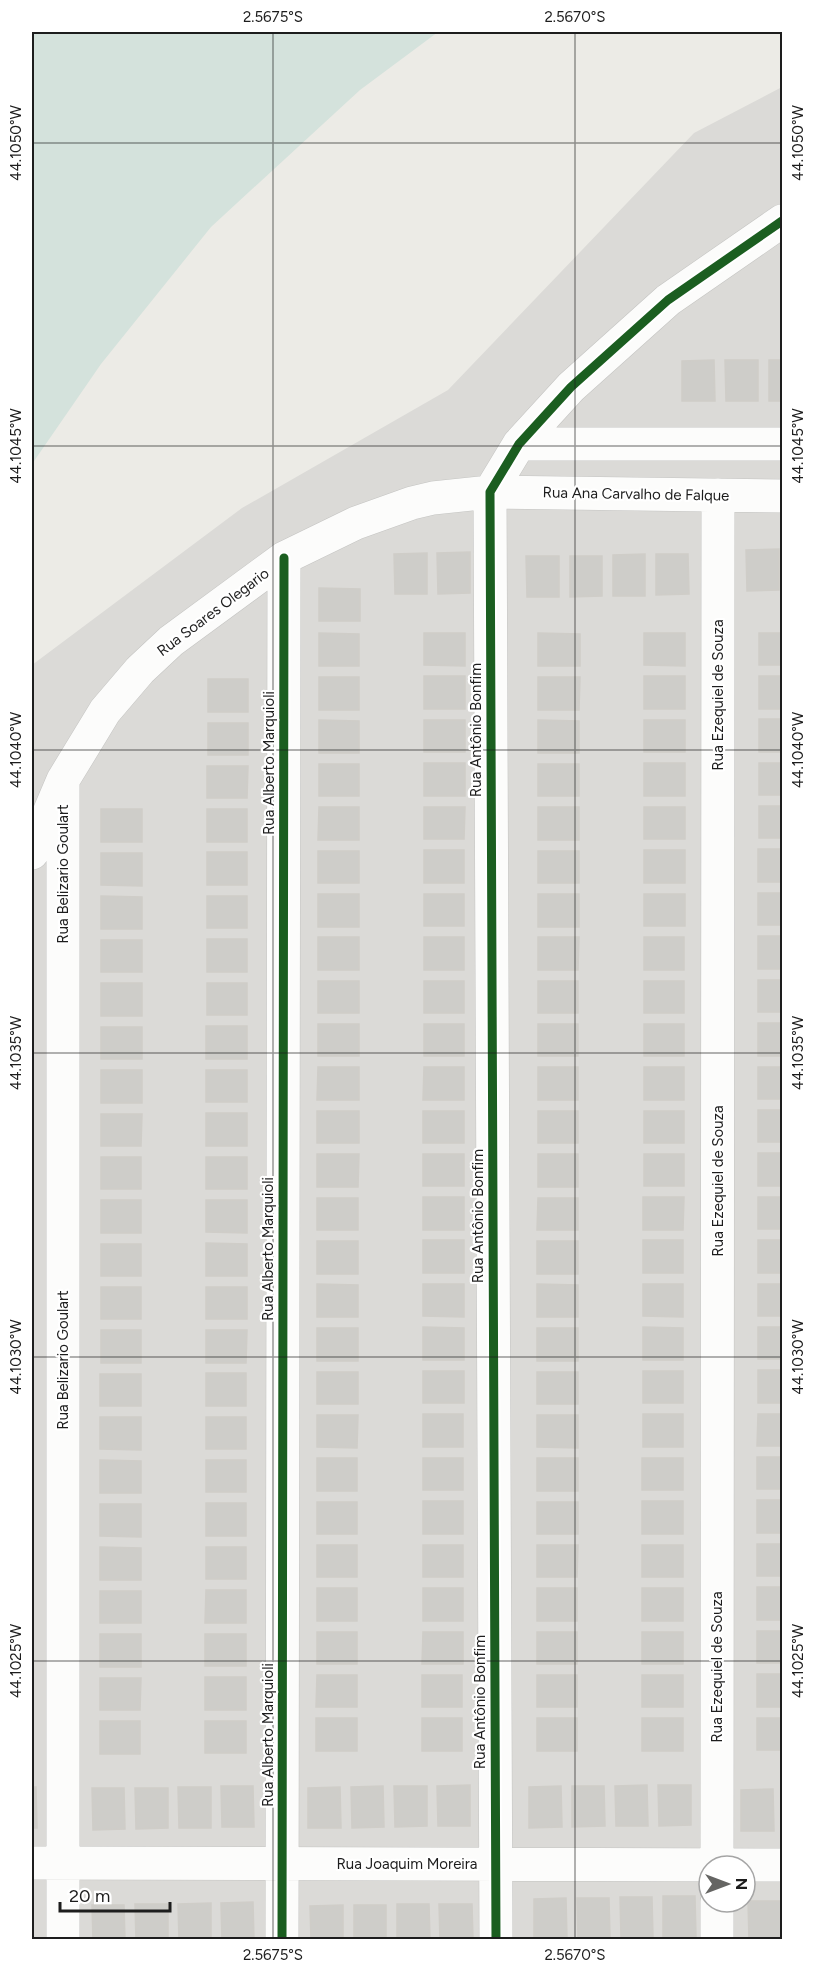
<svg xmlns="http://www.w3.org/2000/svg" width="814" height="1971" font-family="Figtree,sans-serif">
<rect width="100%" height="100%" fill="#ecebe6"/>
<path fill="#dbdad7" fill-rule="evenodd" d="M782,87V1939L32,1940V665L242,508L448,390L694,133ZM709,1866H745V1902H709Z"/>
<path fill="#d4e2dc" d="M32,32H438L360,90L211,227L101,364L32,464Z"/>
<path fill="#cecdc9" stroke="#cfcdc8" stroke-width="1.5" d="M714,360L715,401H682V361Z
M725,360H758V401H726Z
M769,360H782V401H769Z
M779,549V590L747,591L746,550Z
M470,552V593L438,594L437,553Z
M427,553V594H395L394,554Z
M645,554V596H613V555Z
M656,554H688L689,594L656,595Z
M526,556H559V597H527Z
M570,556H602V596L570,597Z
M319,588L360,589V621H319Z
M319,633L359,634V666H319Z
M424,633H465V666L424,665Z
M538,633L580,634V666H538Z
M644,633H685V666L644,665Z
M759,633H782V665H759Z
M424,676H465V709H424Z
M644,676H685V709H644Z
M759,676H782V709H759Z
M319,677H359V710H319Z
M538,677H580L579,710H538Z
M208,679H248V712H208Z
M759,719H782V752H759Z
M319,720L359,721V753H319Z
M424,720H465V752H424Z
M538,720L579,721V753H538Z
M644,720H685V752H644Z
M208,723H248V755H208Z
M424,763H465V796H424Z
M644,763H685V796H644Z
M759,763H782V795H759Z
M319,764H359V796H319Z
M538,764H579V796H538Z
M207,766H248L247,798H207Z
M759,806H782V838H759Z
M319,807H359V840H318Z
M424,807H465L464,839H424Z
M538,807H579V840H538Z
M644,807H685V839H644Z
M101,809H142V842H101Z
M207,809H247V842H207Z
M758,849H782V882H758Z
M424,850H464V883H424Z
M644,850H685V883H644Z
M318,851H359V883H318Z
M538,851H579V883H538Z
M207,852H247V885H207Z
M101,853H142V886L101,885Z
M758,893H782V925H758Z
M318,894H359V927H318Z
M424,894H464V926H424Z
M538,894H579V927H538Z
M644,894H685V926H644Z
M101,896L142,897V929H101Z
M207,896H247V928H207Z
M758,936H782V969H758Z
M318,937H359V970H318Z
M424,937H464V970H424Z
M538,937H579L578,970H538Z
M644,937H684V970H644Z
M207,939H247V972H207Z
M101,940H142V972H101Z
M758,980H782V1012H758Z
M318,981H359V1013H318Z
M424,981H464V1013H424Z
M538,981H578V1013H538Z
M644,981H684V1013H644Z
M101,983H142V1016H101Z
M207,983H247V1015H207Z
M758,1023H782V1056H758Z
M318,1024H359V1056H318Z
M424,1024H464V1056H424Z
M538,1024H578V1056H538Z
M644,1024H684V1056H644Z
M206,1026H247V1059H206Z
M101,1027H142V1059H101Z
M318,1067H359V1100H317Z
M424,1067H464V1100H423Z
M538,1067H578V1100H538Z
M644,1067H684V1100H644Z
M758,1067H782V1099H758Z
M101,1070H142V1103H101Z
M206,1070H247V1102H206Z
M758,1110H782V1142H758Z
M317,1111H359V1143H317Z
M423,1111H464V1143H423Z
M538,1111H578V1143H538Z
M644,1111H684V1143H644Z
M206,1113H247V1146H206Z
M101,1114H142L141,1146H101Z
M758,1153H782V1186H758Z
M317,1154H359L358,1187H317Z
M423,1154H464V1186H423Z
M538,1154H578V1187H538Z
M644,1154H684V1186H644Z
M101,1157H141V1189H101Z
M206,1157H247V1189H206Z
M423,1197H464V1230H423Z
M643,1197H684L683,1230H643Z
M758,1197H782V1229H758Z
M317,1198H358V1230H317Z
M538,1198H578V1230H537Z
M101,1200H141V1233H101Z
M206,1200H247V1233L206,1232Z
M423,1240H464V1273H423Z
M643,1240H683V1273H643Z
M758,1240H782V1273H758Z
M317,1241H358V1274H317Z
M537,1241H578V1274H537Z
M206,1243L247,1244V1276H206Z
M101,1244H141V1276H101Z
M317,1284L358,1285V1317H317Z
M423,1284H464V1317L423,1316Z
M537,1284L578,1285V1317H537Z
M643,1284H683V1317L643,1316Z
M758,1284H782V1316H758Z
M101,1287H141V1319H101Z
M206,1287H247V1319H206Z
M423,1327L464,1328V1360H423Z
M643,1327L683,1328V1360H643Z
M758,1327H782V1359H758Z
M317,1328H358V1361H317Z
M537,1328H578V1361H537Z
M101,1330H141V1363H101Z
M206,1330H247L246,1363H206Z
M758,1370H782V1403H758Z
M423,1371H464V1403H423Z
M643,1371H683V1403H643Z
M317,1372H358V1404H317Z
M537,1372H578V1404H537Z
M206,1373H246V1406H206Z
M100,1374H141V1406H100Z
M423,1414H463V1447H423Z
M643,1414H683V1447H643Z
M758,1414H782V1446H757Z
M317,1415H358L357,1448L317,1447Z
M537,1415H578V1448L537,1447Z
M100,1417H141V1450L100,1449Z
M206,1417H246V1449H206Z
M757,1457H782V1489H757Z
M317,1458H357V1491H317Z
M423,1458H463V1490H423Z
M537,1458H578V1491H537Z
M642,1458H683V1490H642Z
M100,1460L141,1461V1493H100Z
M206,1460H246V1492H206Z
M757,1500H782V1533H757Z
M423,1501H463V1534H423Z
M642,1501H683V1534H642Z
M317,1502H357V1534H317Z
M537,1502H578V1534H537Z
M206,1503H246V1536H206Z
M100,1504H141V1537L100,1536Z
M757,1544H782V1576H757Z
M317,1545H357V1577H317Z
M423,1545H463V1577H423Z
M537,1545H578L577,1577H537Z
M642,1545H683V1577H642Z
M100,1547L141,1548V1580H100Z
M206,1547H246V1579H206Z
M757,1587H782V1620H757Z
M317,1588H357V1621H317Z
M423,1588H463V1621H423Z
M537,1588H577V1621H537Z
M642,1588H683V1621H642Z
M206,1590H246V1623H205Z
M100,1591H141V1623H100Z
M757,1631H782V1663H757Z
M317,1632H357V1664H317Z
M423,1632H463V1664H422Z
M537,1632H577V1664H537Z
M642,1632H683V1664H642Z
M100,1634H141V1667H100Z
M205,1634H246V1666H205Z
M757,1674H782V1707H757Z
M317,1675H357V1707H316Z
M422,1675H462V1707H422Z
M537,1675H577V1707H537Z
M642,1675H683V1707H642Z
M205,1677H246V1710H205Z
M100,1678H141L140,1710H100Z
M316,1718H357V1751H316Z
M422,1718H462V1751H422Z
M537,1718H577V1751H537Z
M642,1718H683V1751H642Z
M757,1718H782V1750H757Z
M100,1721H140V1754H100Z
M205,1721H246V1753H205Z
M470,1785V1826H438L437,1786Z
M647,1785L648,1826H616L615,1786Z
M658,1785H691V1825L659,1826Z
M221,1786H253L254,1827H222Z
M383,1786L384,1827L352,1828L351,1787Z
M394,1786H427V1826L395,1827Z
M561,1786L562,1827L529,1828V1787Z
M572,1786H604L605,1826L572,1827Z
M32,1787H36L37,1828H32Z
M178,1787H211V1828H179Z
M340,1787L341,1828H308V1788Z
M92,1788H124L125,1829L93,1830Z
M135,1788H168V1828L136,1829Z
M773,1789L774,1831H741V1790Z
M663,1896H695L696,1937L663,1938Z
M620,1897H652L653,1938H621Z
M566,1898L567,1939H534V1899Z
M577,1898H609L610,1938L578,1939Z
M748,1901H781V1940H749Z
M253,1902L254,1940H222L221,1903Z
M211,1903V1940H179L178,1904Z
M135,1904H168V1940H136Z
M397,1904H429L430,1940H397Z
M439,1904H472L473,1940H440Z
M92,1905H124L125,1940H93Z
M343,1905V1940H311L310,1906Z
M354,1905H386V1940H354Z"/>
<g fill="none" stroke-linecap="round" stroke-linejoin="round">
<g stroke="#c4c4c2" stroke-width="34">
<path id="minor" d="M519,444H782
M63,780V1940
M32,853L63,780L105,711L140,670L171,641L284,558L356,523L412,503L433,498L490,492L782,496
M32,1863L782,1865
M717,1866L718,495
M717,1902V1940
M282,1940L284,558
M496,1940L490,492L519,444L571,387L668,300L782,221"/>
</g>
<use href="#minor" stroke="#fcfcfb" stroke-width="33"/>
<g stroke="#fff" stroke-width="13">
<path id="cycleway" d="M282,1940L284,558
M496,1940L490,492L519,444L571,387L668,300L782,221"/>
</g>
<use href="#cycleway" stroke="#1b5e20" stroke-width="9"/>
</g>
<path fill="none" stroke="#1d1d1d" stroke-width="1.5" stroke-opacity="0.45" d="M273,32V1940M575,32V1940M32,143H782M32,446H782M32,750H782M32,1053H782M32,1357H782M32,1661H782"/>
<g text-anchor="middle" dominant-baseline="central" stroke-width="4.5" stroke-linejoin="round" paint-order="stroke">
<g font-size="15" fill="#1d1d1d" stroke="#fff">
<text transform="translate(636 494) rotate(1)">Rua Ana Carvalho de Falque</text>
<text transform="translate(213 612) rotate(-37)">Rua Soares Olegario</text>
<text transform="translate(718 695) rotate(-90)">Rua Ezequiel de Souza</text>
<text transform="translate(476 730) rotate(-90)">Rua Antônio Bonfim</text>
<text transform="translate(269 763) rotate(-90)">Rua Alberto Marquioli</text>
<text transform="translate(63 874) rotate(-90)">Rua Belizario Goulart</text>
<text transform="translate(718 1181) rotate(-90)">Rua Ezequiel de Souza</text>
<text transform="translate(478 1216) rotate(-90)">Rua Antônio Bonfim</text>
<text transform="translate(268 1249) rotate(-90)">Rua Alberto Marquioli</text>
<text transform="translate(63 1360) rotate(-90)">Rua Belizario Goulart</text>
<text transform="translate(717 1667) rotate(-90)">Rua Ezequiel de Souza</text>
<text transform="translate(480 1702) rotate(-90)">Rua Antônio Bonfim</text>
<text transform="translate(268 1735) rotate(-90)">Rua Alberto Marquioli</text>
<text x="407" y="1864">Rua Joaquim Moreira</text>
</g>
</g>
<rect width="814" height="1971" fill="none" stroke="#ffffff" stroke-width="66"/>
<g transform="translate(727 1884) rotate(90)"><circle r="28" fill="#ffffff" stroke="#a5a5a5" stroke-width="1.5"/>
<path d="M0-4.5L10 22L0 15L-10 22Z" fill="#656563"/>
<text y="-9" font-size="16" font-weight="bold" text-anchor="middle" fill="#1d1d1d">N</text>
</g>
<path d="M60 1902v9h110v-9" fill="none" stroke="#1d1d1d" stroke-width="3"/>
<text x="69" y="1902" font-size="18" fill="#1d1d1d" stroke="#ffffff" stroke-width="4.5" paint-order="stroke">20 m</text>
<rect x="33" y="33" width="748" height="1905" fill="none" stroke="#1d1d1d" stroke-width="2"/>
<g font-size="15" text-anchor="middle" fill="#1d1d1d">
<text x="273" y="22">2.5675°S</text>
<text x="575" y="22">2.5670°S</text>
<text transform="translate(798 143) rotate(-90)" y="5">44.1050°W</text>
<text transform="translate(16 143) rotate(-90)" y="5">44.1050°W</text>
<text transform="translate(16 446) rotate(-90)" y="5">44.1045°W</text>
<text transform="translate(798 446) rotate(-90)" y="5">44.1045°W</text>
<text transform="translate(16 750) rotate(-90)" y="5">44.1040°W</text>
<text transform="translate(798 750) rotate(-90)" y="5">44.1040°W</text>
<text transform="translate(798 1053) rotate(-90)" y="5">44.1035°W</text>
<text transform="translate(16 1053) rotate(-90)" y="5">44.1035°W</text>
<text transform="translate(16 1357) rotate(-90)" y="5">44.1030°W</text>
<text transform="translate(798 1357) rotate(-90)" y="5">44.1030°W</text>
<text transform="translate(798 1661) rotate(-90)" y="5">44.1025°W</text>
<text transform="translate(16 1661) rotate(-90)" y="5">44.1025°W</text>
<text x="273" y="1960">2.5675°S</text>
<text x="575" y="1960">2.5670°S</text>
</g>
</svg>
